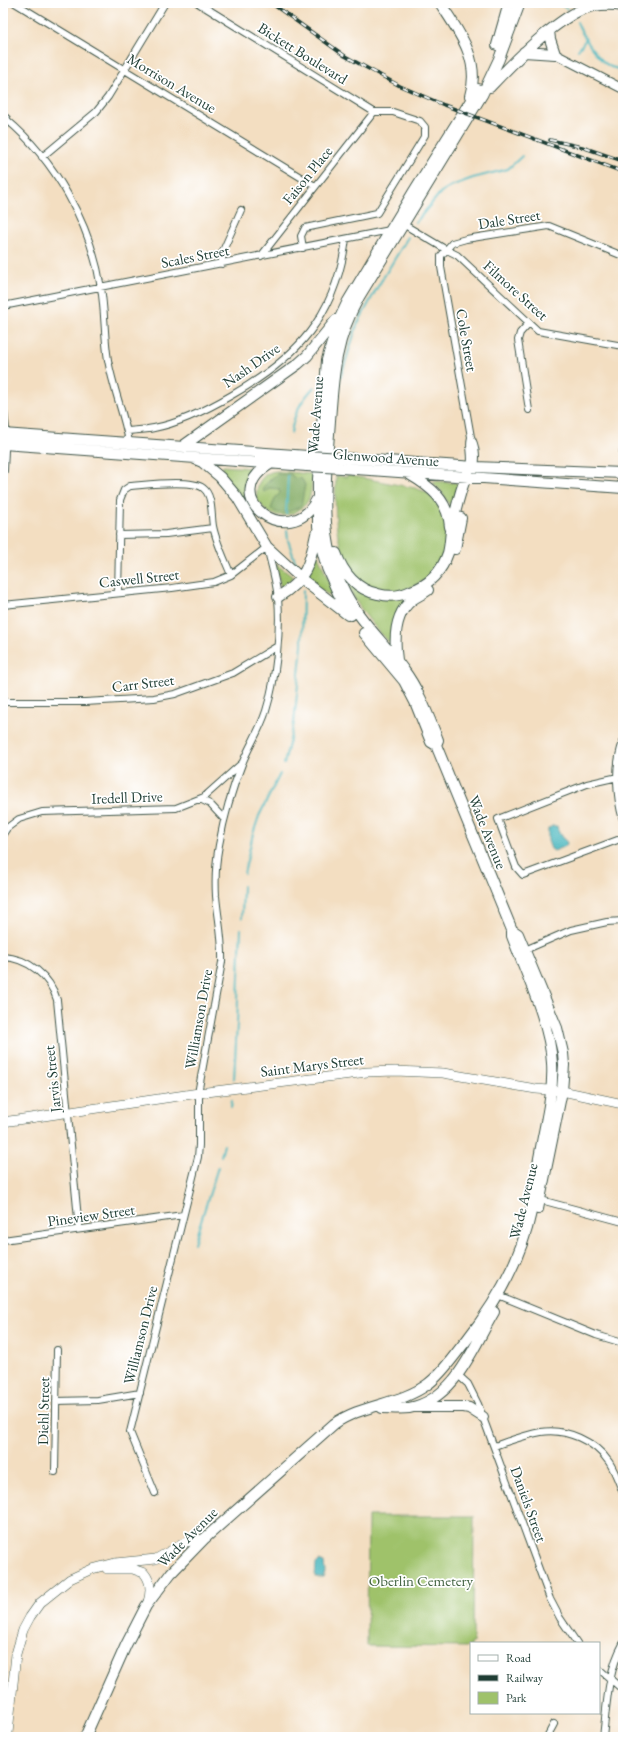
<svg xmlns="http://www.w3.org/2000/svg" width="626" height="1740" font-family="'EB Garamond',serif">
<rect width="100%" height="100%" fill="#fff"/>
<filter id="ink" filterUnits="userSpaceOnUse"><feTurbulence type="fractalNoise" baseFrequency=".025" numOctaves="2"/><feDisplacementMap in="SourceGraphic" scale="8" xChannelSelector="R" yChannelSelector="G"/><feConvolveMatrix kernelMatrix="1 2 1 2 8 2 1 2 1" color-interpolation-filters="sRGB"/></filter>
<filter id="wash" filterUnits="userSpaceOnUse"><feTurbulence type="fractalNoise" baseFrequency=".012" numOctaves="4" result="noise"/><feDisplacementMap in="SourceGraphic" scale="16" xChannelSelector="R" yChannelSelector="G"/><feGaussianBlur stdDeviation="0.9" result="paint"/><feColorMatrix in="noise" values="0 0 0 0 0 0 0 0 0 0 0 0 0 0 0 0 0 1.4 0 .05"/><feComposite in="paint" operator="in"/></filter>
<g filter="url(#wash)">
<rect width="100%" height="100%" fill="#f3dec1"/>
<path fill="#9fc26b" stroke="#5f8050" d="M223,466L252,468L253,470C245,480 242,491 247,503L245,505L222,473Z
M277,471L312,474C312,481 312,489 310,496C305,512 282,521 268,512C264,509 260,503 257,500C255,486 261,472 277,471Z
M347,475L415,488L426,492L432,497L438,505L445,521L447,540L441,561L424,581L400,592L372,590L353,577C352,566 344,558 341,548C334,525 335,500 336,476L347,477Z
M434,481L458,483L452,509L441,491L433,483Z
M316,553H317L338,601L306,580Z
M276,564L293,577L283,588L280,585Z
M347,582L357,589L413,594L391,644C374,627 355,605 347,582Z
M368,1516H474L473,1643H471V1647L367,1646Z"/>
<path fill="#7fa85f" stroke="#4f724a" d="M276,474H291L294,478L302,479L305,485L301,506C292,511 280,517 271,509L275,498L280,493L279,489L269,488L264,492L262,488Z"/>
<path fill="#46b6bd" stroke="#327a78" d="M552,826H557L559,833L561,834L563,839L566,840L567,844L564,847L554,851L551,849L548,841V829Z
M319,1561L324,1563L325,1572L323,1577H315L316,1564Z"/>
<g fill="none" stroke-linecap="round" stroke-linejoin="round">
<path stroke="#46b6bd" stroke-width="2" d="M558,3L567,9
M577,22C582,35 598,61 611,67C614,68 619,69 623,70
M578,50L586,39
M416,222L441,192L451,186L473,178L508,169L522,156
M341,376L357,325L377,288L408,237
M291,433C294,413 301,401 314,387
M286,514L288,476
M287,530L288,540L297,567
M284,764L294,723L302,645L303,590
M244,874L253,834L259,816L280,774
M242,918L243,886
M234,1079L237,1024L241,929
M231,1107L232,1100
M221,1156L224,1145
M194,1243L218,1167"/>
</g>
</g>
<g filter="url(#ink)">
<g fill="none" stroke-linecap="round" stroke-linejoin="round">
<g stroke="#3f5549" stroke-width="8">
<path id="minor" d="M15,3L315,186
M198,3L374,112H393L420,121L425,127V135L377,213L305,228L301,236L303,248
M6,119C55,160 91,224 101,288C105,311 104,336 108,360C113,388 124,414 129,442
M42,157L96,112L108,97L165,3
M403,224L445,249L457,255L538,331L623,346
M261,256L374,112
M222,264V253L241,210
M3,306L390,230
M529,323L520,333L518,340L529,410
M127,431C136,430 145,430 154,428C181,423 208,409 232,395C297,358 336,316 346,239
M470,467C473,456 468,447 471,437
M475,467C477,457 476,445 471,437L441,267V256L452,243L466,239L549,226L623,256
M621,488L623,448
M119,535L166,534L213,528
M118,593L120,500L124,490L130,486C145,485 192,479 203,488C213,495 211,515 213,526C216,542 225,560 231,575
M3,605L172,588L214,582L231,575L267,547C271,564 276,580 278,598C281,631 276,679 266,711C260,730 249,746 242,764C232,789 224,817 219,845C216,861 215,879 216,896C218,919 223,939 222,962L199,1088V1145L198,1157L130,1432L155,1493
M3,702H85L154,698L175,694L233,673L276,647
M623,742C614,766 616,796 623,820
M618,777L587,784L498,819L516,867L523,875L623,838
M200,799L210,804L224,819
M3,834L7,828L19,819L42,812L176,808L204,797L241,764
M525,950L571,930L607,922L623,921
M3,957C28,958 50,976 57,1000L79,1229
M537,1199L623,1222
M3,1240L183,1215
M498,1295L596,1335L623,1343
M458,1375L468,1384L478,1404L550,1599L560,1618L577,1643
M56,1401L98,1400L140,1393
M494,1446C509,1441 525,1435 541,1432C566,1428 595,1441 609,1462C615,1471 619,1483 623,1493
M55,1472L57,1350
M599,1669L623,1690
M547,1737L554,1724
M603,1737C607,1705 607,1673 623,1644"/>
</g>
<g stroke="#3f5549" stroke-width="10">
<path id="tertiary" d="M555,54L623,89
M3,117L6,119L3,128
M3,412L5,429L3,471"/>
</g>
<g stroke="#3f5549" stroke-width="10">
<path id="secondary" d="M3,1122L199,1093L367,1072L395,1071L443,1073L536,1089L562,1091L623,1104
M107,1569H133L144,1573C152,1582 151,1592 148,1602
M8,1733L16,1654L23,1630L30,1617L40,1603L70,1579L92,1569L115,1563L156,1559L186,1542L204,1539"/>
</g>
<g stroke="#3f5549" stroke-width="12">
<path id="primary" d="M440,3C459,32 481,60 470,96
M497,45L509,3
M524,52L555,54L550,39L549,31
M490,87C508,68 525,50 545,34C570,14 588,0 623,6
M3,434L308,456
M3,444L307,466
M183,446L298,364L307,356L336,320
M343,458L475,467L623,473
M195,459L202,462L220,477L237,497L267,547L304,581L348,615
M272,463C213,496 291,553 317,499
M342,468L623,488
M409,474C431,487 448,500 450,527
M455,549L461,518
M336,553C343,573 357,590 378,594C389,597 401,596 411,591C429,585 442,571 448,553C450,546 450,538 451,531C455,512 460,490 468,472
M278,597C306,580 310,564 316,534
M351,615L338,593L327,568L322,550L318,526V479L327,360L338,322L348,301L414,191L478,89
M364,633L404,681L415,702L431,742L436,745
M397,660C394,639 394,614 412,600C417,596 423,594 428,590
M512,930L518,934L557,1028L563,1053L564,1065L562,1091L538,1209
M416,1407H464L469,1408L483,1417
M382,1408C390,1408 401,1409 409,1408C456,1399 473,1347 494,1312
M85,1737L126,1645L146,1606L171,1573L204,1539L334,1424C362,1404 400,1405 428,1384C443,1373 454,1355 466,1341C496,1303 521,1260 531,1212C535,1193 536,1172 540,1153C545,1123 554,1093 552,1063C550,1023 526,974 512,936V930L436,745L438,740C428,715 419,690 403,669C383,641 357,619 342,586C319,538 325,487 329,434C333,383 333,343 359,297L482,95L499,59L520,3"/>
</g>
<use href="#minor" stroke="#fff" stroke-width="6"/>
<use href="#tertiary" stroke="#fff" stroke-width="8"/>
<use href="#secondary" stroke="#fff" stroke-width="9"/>
<use href="#primary" stroke="#fff" stroke-width="10"/>
<g stroke="#1f3d34" stroke-width="3.5">
<path id="rail" d="M271,3L345,56L400,86L444,105L623,172
M550,140L582,147L623,161"/>
</g>
<use href="#rail" stroke="#fff" stroke-width="2" stroke-dasharray="6" stroke-linecap="butt"/>
<g stroke="#3f5549" stroke-width="12" stroke-linecap="butt">
<path id="primary-bridge" d="M308,456L343,458
M307,466L342,468"/>
</g>
<use href="#primary-bridge" stroke="#fff" stroke-width="10"/>
</g>
</g>
<g text-anchor="middle" dominant-baseline="central" stroke-width="3.5" stroke-linejoin="round" paint-order="stroke">
<g font-size="15" fill="#1f3d34" stroke="#fff">
<text transform="translate(303 53) rotate(32)">Bickett Boulevard</text>
<text transform="translate(172 83) rotate(31)">Morrison Avenue</text>
<text transform="translate(307 175) rotate(-51)">Faison Place</text>
<text transform="translate(509 219) rotate(-9)">Dale Street</text>
<text transform="translate(195 256) rotate(-11)">Scales Street</text>
<text transform="translate(516 290) rotate(42)">Filmore Street</text>
<text transform="translate(467 340) rotate(80)">Cole Street</text>
<text transform="translate(251 365) rotate(-35)">Nash Drive</text>
<text transform="translate(315 415) rotate(-86)">Wade Avenue</text>
<text transform="translate(386 457) rotate(4)">Glenwood Avenue</text>
<text transform="translate(139 578) rotate(-6)">Caswell Street</text>
<text transform="translate(143 683) rotate(-7)">Carr Street</text>
<text transform="translate(127 797) rotate(-2)">Iredell Drive</text>
<text transform="translate(488 832) rotate(68)">Wade Avenue</text>
<text transform="translate(198 1019) rotate(-80)">Williamson Drive</text>
<text transform="translate(312 1065) rotate(-7)">Saint Marys Street</text>
<text transform="translate(52 1079) rotate(-96)">Jarvis Street</text>
<text transform="translate(523 1201) rotate(-76)">Wade Avenue</text>
<text transform="translate(91 1215) rotate(-8)">Pineview Street</text>
<text transform="translate(140 1335) rotate(-76)">Williamson Drive</text>
<text transform="translate(43 1411) rotate(-89)">Diehl Street</text>
<text transform="translate(529 1504) rotate(70)">Daniels Street</text>
<text transform="translate(187 1537) rotate(-45)">Wade Avenue</text>
</g>
<g font-size="15" fill="#456544" stroke="#fff">
<text x="421" y="1580">Oberlin Cemetery</text>
</g>
</g>
<rect width="626" height="1740" fill="none" stroke="#fff" stroke-width="16"/>
<rect x="470" y="1642" width="130" height="72" fill="#ffffff" stroke="#a5b1ae"/>
<rect x="478" y="1655" width="20" height="6" fill="#ffffff" stroke="#a5b1ae"/>
<text x="506" y="1662" font-size="12" fill="#1f3d34">Road</text>
<rect x="478" y="1675" width="20" height="6" fill="#1f3d34" stroke="#a5b1ae"/>
<text x="506" y="1682" font-size="12" fill="#1f3d34">Railway</text>
<rect x="478" y="1692" width="20" height="12" fill="#9fc26b" stroke="#a5b1ae"/>
<text x="506" y="1702" font-size="12" fill="#1f3d34">Park</text>
</svg>
